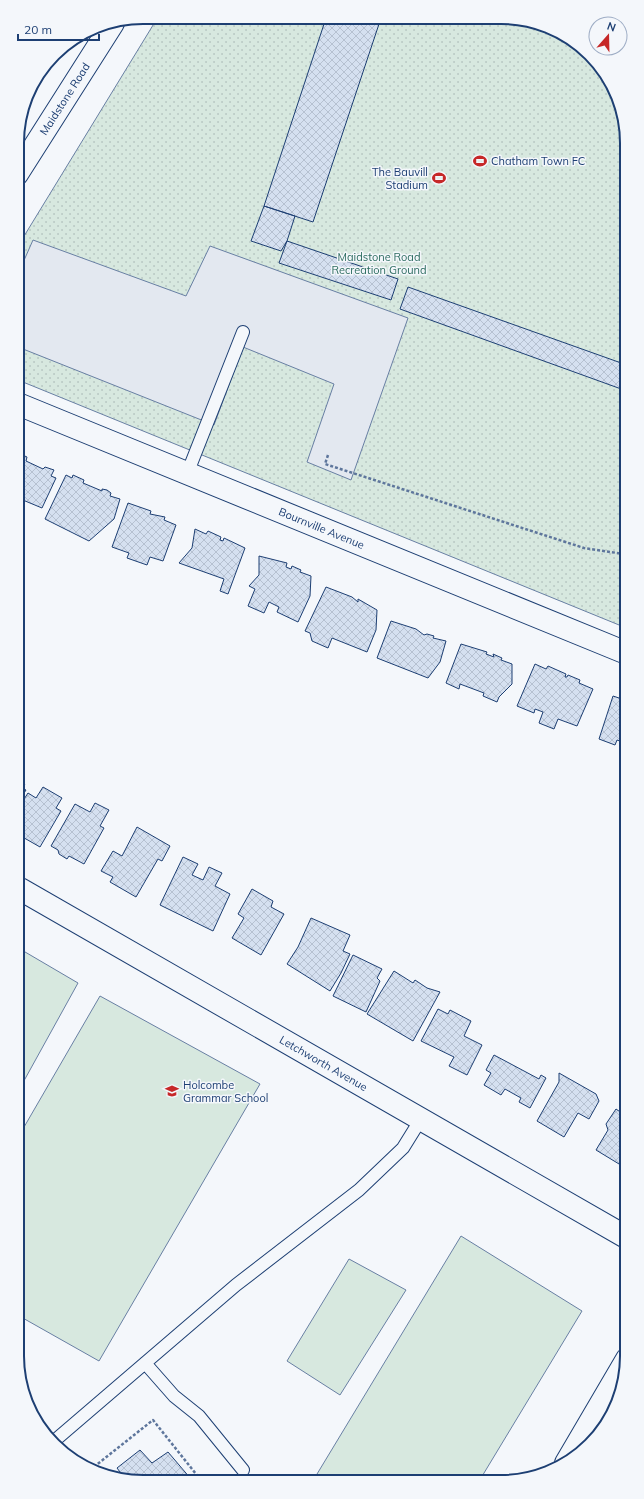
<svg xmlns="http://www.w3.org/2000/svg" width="644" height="1499" font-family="Mulish,sans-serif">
<defs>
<pattern id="park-dots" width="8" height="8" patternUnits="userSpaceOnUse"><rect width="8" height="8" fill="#d7e8df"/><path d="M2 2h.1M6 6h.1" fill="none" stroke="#b8c8c3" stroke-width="1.8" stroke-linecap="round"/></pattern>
<pattern id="building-cross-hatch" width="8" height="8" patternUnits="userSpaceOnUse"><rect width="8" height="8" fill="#d5e0f0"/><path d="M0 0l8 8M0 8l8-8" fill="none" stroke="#b6c1d1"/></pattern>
</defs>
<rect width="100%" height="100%" fill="#f4f7fb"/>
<path fill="#d7e8df" stroke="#687fa3" d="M20,949L78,983L20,1088Z
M100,996L260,1084L99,1361L21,1317L20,1134Z
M461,1236L582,1311L481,1478L314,1479Z
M349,1259L406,1290L340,1395L287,1361Z"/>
<path fill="url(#park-dots)" stroke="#687fa3" d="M158,17L525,19L557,30L590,54L623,111L624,627L18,380V246Z"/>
<path fill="#e3e8f0" stroke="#687fa3" d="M33,240L186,296L210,246L408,318L351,480L307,462L334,384L243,347L214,425L18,347V274Z"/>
<path fill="url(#building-cross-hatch)" stroke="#1d3f73" d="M326,18H381L313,222L264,206Z
M264,206L295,216L287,241L281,251L251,241Z
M287,241L398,279L391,300L279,263Z
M408,287L624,364V390L400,309Z
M18,453L27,457L26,461L43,469L45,467L54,470L51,476L56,478L42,508L18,498Z
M66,475L72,478L73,475L84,480L83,483L102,491V489L107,490L111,493L110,496L120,499L114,519L89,541L45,519Z
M128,503L151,511L150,514L165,517L164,520L176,525L163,561L150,557L147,565L127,558L129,553L112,547Z
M195,529L206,534L208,531L221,537L220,540L223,541L224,538L245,548L228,594L220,591L224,579L179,563L192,548Z
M259,556L287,563L286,567L291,569L292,566L301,570L300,572L311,576L310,596L298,622L277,612L279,607L269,602L264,613L248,606L255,589L249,586L259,575Z
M326,587L352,597L358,602V599L377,610L376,630L367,652L332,638L328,648L312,641L310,633L305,631Z
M391,621L416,629L424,635L427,634L434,636L433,638L446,641L440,662L428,678L377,658Z
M461,644L487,652L486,654L494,657L493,654L502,658L501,660L512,664V684L499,697L497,702L483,696L484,693L460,684L459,689L446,683Z
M535,664L546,669L548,666L566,674L565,677H567L568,675L580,680L579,683L593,689L577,726L558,719L554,729L539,723L543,712L535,709L534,713L517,706Z
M613,696L625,700V743L617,740L615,745L599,739Z
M19,780L25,784L22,788L26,790L19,801Z
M43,787L62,798L56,808L61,811L40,847L19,835V817L21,814L19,813V807L28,793L36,798Z
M95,803L109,810L100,826L104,828L84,864L69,856L67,859L59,854L58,850L51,846L75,804L90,812Z
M137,827L170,846L162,861L158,859L136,897L110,882L113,877L101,871L113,851L122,856Z
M183,857L198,864L192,875L203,880L209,867L222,873L215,886L230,894L213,931L160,905Z
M252,889L273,901L271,907L284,914L261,955L232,938L244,918L238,914Z
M311,918L350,935L343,951L350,954L341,973L330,991L287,964L298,947Z
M353,955L382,969L377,978L380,981L366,1012L333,996Z
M394,971L413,983L415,980L427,988L440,992L413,1041L367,1014Z
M438,1009L448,1014L450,1010L471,1021L464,1036L482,1045L467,1075L449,1066L454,1057L421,1041Z
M494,1055L539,1079L541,1075L546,1078L530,1108L519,1102L521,1098L505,1089L501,1095L484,1085L491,1073L486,1070Z
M559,1073L596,1094L599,1101L589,1119L578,1113L564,1137L537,1121L559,1082Z
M616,1109L626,1116V1165L624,1167L596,1150L608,1130L606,1124Z
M140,1450L152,1463L168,1452L191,1479L126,1480L117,1468Z"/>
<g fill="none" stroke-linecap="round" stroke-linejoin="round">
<g stroke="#1d3f73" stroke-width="14">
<path id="lane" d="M187,474L243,332
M145,1363L174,1396L199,1416L243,1470
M53,1442L236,1285L359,1190L403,1148L421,1119"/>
</g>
<g stroke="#1d3f73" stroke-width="24">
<g id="street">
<path id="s1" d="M18,404L624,652"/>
<path id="s2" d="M20,889L626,1237"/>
<path d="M566,1463L627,1359"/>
</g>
</g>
<g stroke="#1d3f73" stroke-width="24">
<g id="primary">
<path id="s3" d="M17,174L113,23"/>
</g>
</g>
<path stroke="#5e769c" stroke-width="2.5" stroke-dasharray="3 2" stroke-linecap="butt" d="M328,455L325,464L584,548L624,554
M71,1454L76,1461
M90,1470L153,1420L200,1479"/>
<use href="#lane" stroke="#f4f7fb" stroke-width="12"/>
<use href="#street" stroke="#f4f7fb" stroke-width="22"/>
<use href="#primary" stroke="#f4f7fb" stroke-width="22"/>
</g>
<defs>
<g id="stadium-bare" transform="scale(1.08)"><path d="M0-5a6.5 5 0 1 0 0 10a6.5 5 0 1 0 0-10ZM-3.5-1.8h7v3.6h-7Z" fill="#c62828" stroke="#f4f7fb" stroke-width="2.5" paint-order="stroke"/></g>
<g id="school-bare" transform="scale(1.08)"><path d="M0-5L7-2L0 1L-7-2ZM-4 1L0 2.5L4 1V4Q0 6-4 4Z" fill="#c62828" stroke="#f4f7fb" stroke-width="2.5" paint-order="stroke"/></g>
</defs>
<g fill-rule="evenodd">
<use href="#stadium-bare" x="480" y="161"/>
<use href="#stadium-bare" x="439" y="178"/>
<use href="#school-bare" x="172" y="1091"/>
</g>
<g text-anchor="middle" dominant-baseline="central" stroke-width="3" stroke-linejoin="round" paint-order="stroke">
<g font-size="11" fill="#1d3f73" stroke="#f4f7fb">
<text stroke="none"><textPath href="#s3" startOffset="89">Maidstone Road</textPath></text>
<text stroke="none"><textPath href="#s1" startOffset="328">Bournville Avenue</textPath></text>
<text stroke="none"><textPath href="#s2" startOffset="350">Letchworth Avenue</textPath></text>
</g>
<g font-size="11" fill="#1d3f73" stroke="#f4f7fb" text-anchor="start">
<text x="491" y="161">Chatham Town FC</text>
<text x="428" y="172" text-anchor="end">The Bauvill<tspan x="428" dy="13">Stadium</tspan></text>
<text x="183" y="1085">Holcombe<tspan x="183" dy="13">Grammar School</tspan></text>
</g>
<g font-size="11" fill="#2c6c60" stroke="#f4f7fb">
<text x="379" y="257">Maidstone Road<tspan x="379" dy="13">Recreation Ground</tspan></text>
</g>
</g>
<path d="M0 0H644V1499H0ZM143 24H501A119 119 0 0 1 620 143V1356A119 119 0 0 1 501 1475H143A119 119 0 0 1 24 1356V143A119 119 0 0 1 143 24Z" fill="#f4f7fb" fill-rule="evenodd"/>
<path fill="none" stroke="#1d3f73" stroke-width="2" d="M143 24H501A119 119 0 0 1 620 143V1356A119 119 0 0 1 501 1475H143A119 119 0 0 1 24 1356V143A119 119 0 0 1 143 24Z"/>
<g transform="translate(608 36) rotate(20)"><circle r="19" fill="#f4f7fb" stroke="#9eadc5"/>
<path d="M0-3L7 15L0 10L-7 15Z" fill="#c62828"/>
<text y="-6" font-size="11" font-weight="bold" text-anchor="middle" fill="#1d3f73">N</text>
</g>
<path d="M18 34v6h81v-6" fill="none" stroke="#1d3f73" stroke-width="2"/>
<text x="24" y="34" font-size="12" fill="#1d3f73" stroke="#f4f7fb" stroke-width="3" paint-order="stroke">20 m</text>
</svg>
